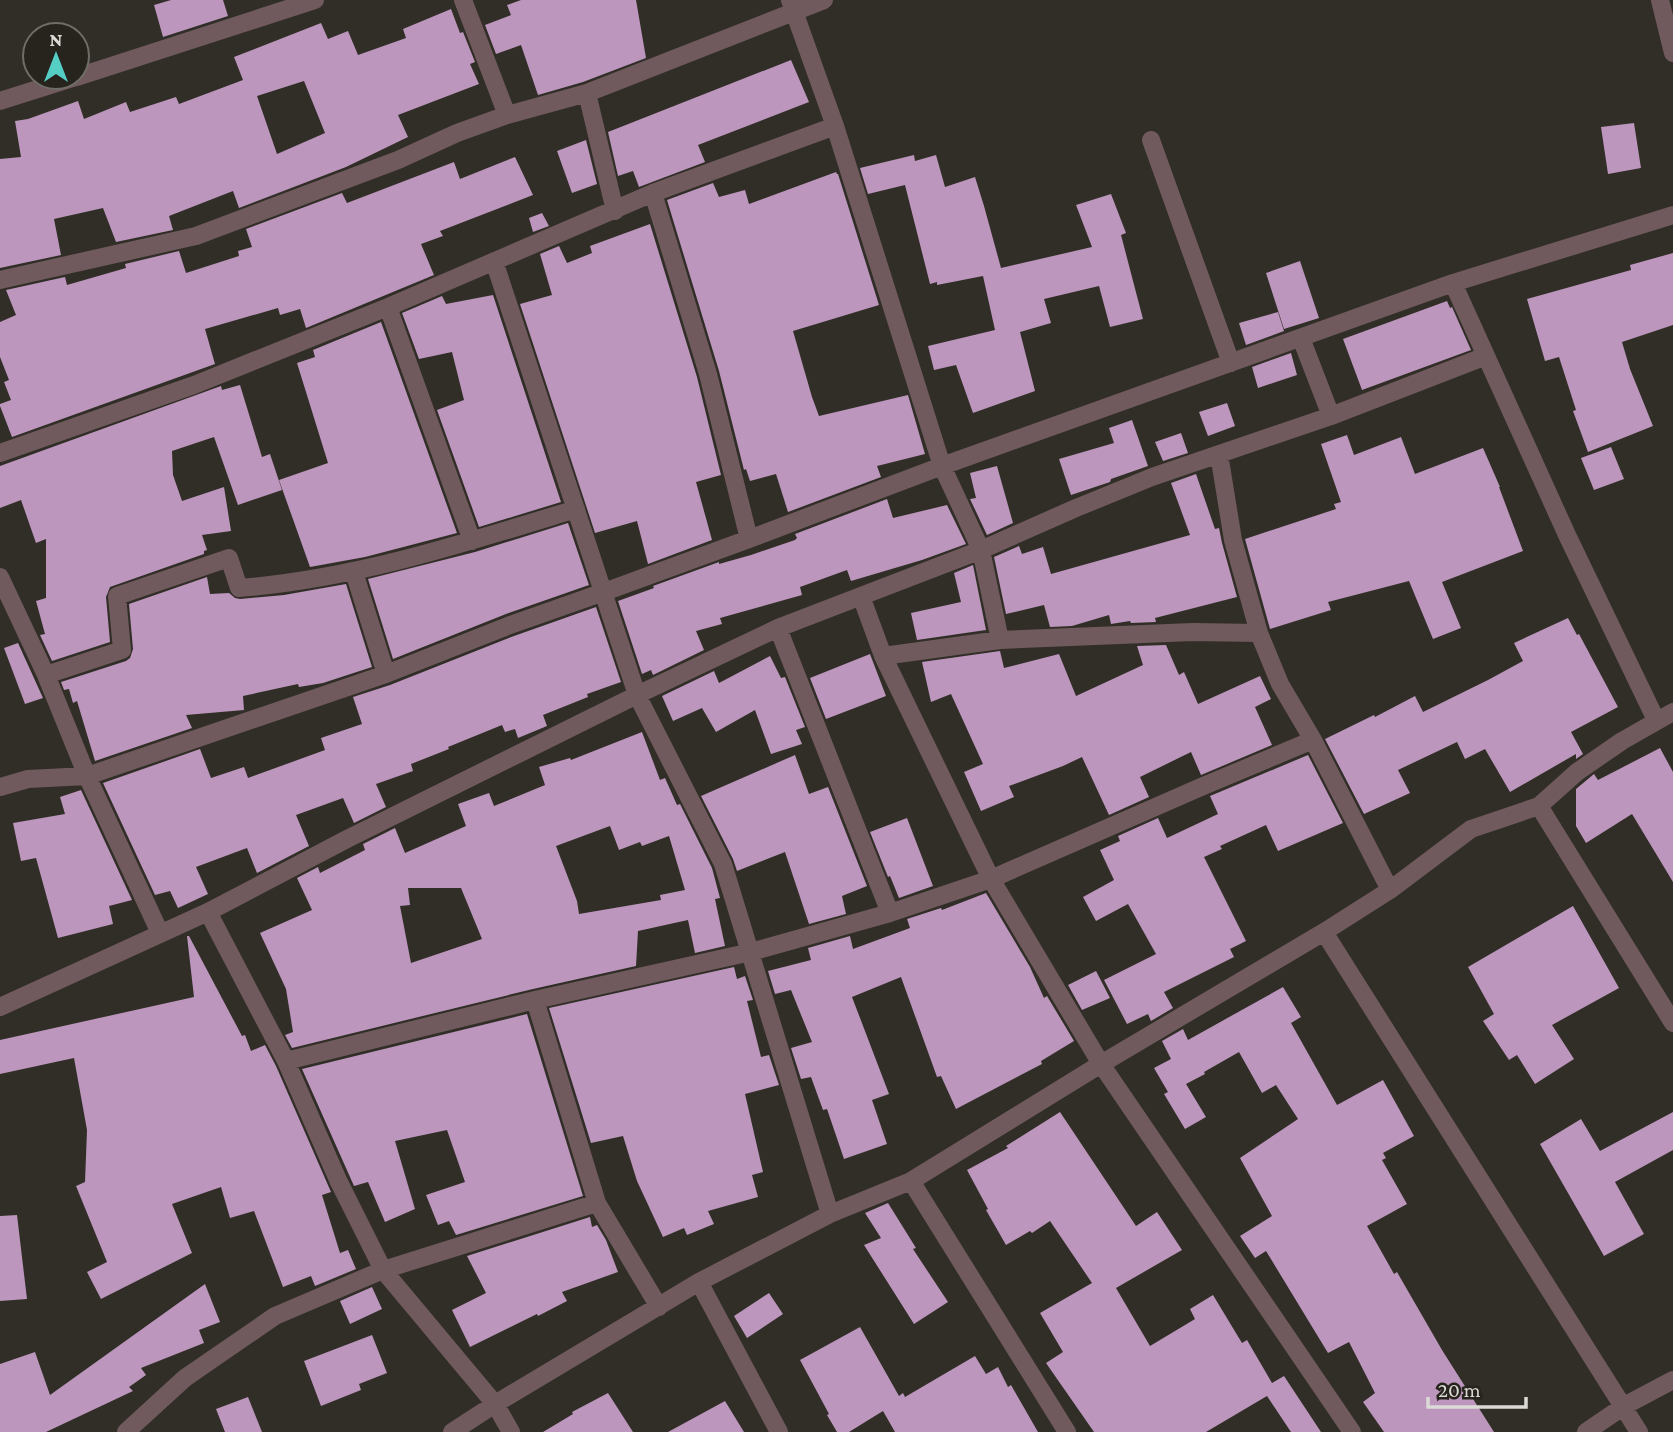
<svg xmlns="http://www.w3.org/2000/svg" width="1673" height="1432" font-family="'Crimson Pro',serif">
<rect width="100%" height="100%" fill="#302e27"/>
<path fill="#bc96bc" fill-rule="evenodd" d="M171,0H223L228,16L163,37L154,5Z
M521,0H636L646,58L583,82L538,95L521,45L496,54L485,25L511,15L507,5Z
M451,9L460,33L463,32L475,62L470,64L479,84L398,115L408,137L346,167L239,208L233,191L169,216L173,230L116,242L103,208L54,219L61,255L0,268V159L21,157L15,121L28,119L78,101L84,119L126,102L130,112L176,97L179,104L243,80L234,57L321,23L328,39L348,31L358,55L406,38L403,29ZM304,81L325,133L277,154L257,96Z
M791,60L809,102L698,145L705,162L639,187L633,171L618,176L608,132Z
M1634,123L1641,168L1608,174L1601,127Z
M586,140L597,184L572,193L557,151Z
M914,155L915,161L936,155L945,187L975,177L984,206L1001,268L1092,247L1076,205L1111,194L1126,233L1121,235L1143,319L1110,327L1099,286L1044,299L1051,323L1020,332L1035,391L973,413L956,365L934,370L928,346L995,330L983,276L937,285V282L930,284L905,185L868,194L860,168Z
M515,157L533,195L440,231L443,236L421,244L434,275L306,328L300,309L280,315L278,308L205,329L215,364L12,437L0,406V404L11,400L4,382L9,380L0,357V322L16,315L6,290L65,277L67,285L126,268L125,264L179,251L186,273L239,256L238,251L252,247L246,229L342,193L347,203L454,162L460,179Z
M836,172L837,174H838L879,305L793,331L812,397L819,416L908,395L925,454L877,466L881,477L788,512L776,474L750,481L746,469L744,470L719,371L667,200L713,183L719,197L745,190L749,204Z
M542,213L549,226L533,232L529,218Z
M650,224L697,377L721,475L696,482L712,540L648,564L637,521L595,533L520,304L552,295L540,254L559,246L567,263L592,253L590,246Z
M1673,253V325L1622,342L1630,369L1653,426L1588,452L1573,411L1576,410L1559,357L1545,361L1527,299L1631,270L1630,265Z
M1300,261L1319,318L1284,329L1266,273Z
M493,295L561,502L479,527L437,410L464,400L452,352L419,359L402,313L442,296L446,304Z
M1447,301L1450,308L1452,307L1471,350L1362,390L1343,339Z
M1278,312L1284,331L1246,345L1239,323Z
M381,322L457,533L365,557L310,567L279,480L328,463L297,363L315,357L313,350Z
M1291,353L1297,375L1258,388L1252,367Z
M240,385L262,457L270,454L282,490L238,505L214,437L172,451L173,475L182,501L224,487L231,531L202,535L207,550L204,551V554L110,587L106,597L110,642L52,661L40,635L45,634L36,601L46,598V539L36,543L21,500L0,508V466L221,386L222,390Z
M1227,403L1235,426L1208,436L1199,412Z
M1132,420L1148,466L1111,479L1110,482L1071,495L1059,459L1114,443L1109,428Z
M1181,433L1188,453L1163,461L1155,442Z
M1347,435L1354,455L1401,437L1415,474L1483,448L1500,487H1499L1523,551L1442,582L1461,628L1433,639L1409,581L1328,602L1331,610L1270,629L1245,539L1336,509L1334,504L1341,502L1321,444Z
M1611,447L1624,479L1594,490L1581,458Z
M997,466L1013,523L987,535L970,499L976,498L970,473Z
M1196,474L1215,529L1219,528L1222,543L1237,597L1155,618L1156,622L1131,623L1130,621L1111,624L1109,615L1072,626L1050,627L1044,605L1006,614L994,557L1019,546L1022,554L1043,547L1051,574L1190,535L1171,483Z
M887,499L893,518L947,505L966,544L922,560L851,581L847,570L800,587L802,595L720,618L722,624L696,631L704,650L653,675L651,670L642,674L618,601L654,588L653,586L719,562V564L751,555L795,540L797,538L795,534Z
M568,523L589,585L506,614L393,659L368,579L475,552Z
M973,565L986,630L917,640L911,613L961,602L954,573Z
M207,577L210,594L229,593L235,598L240,599L284,595L346,584L372,667L323,683L299,687L298,684L243,696L244,710L186,715L192,728L95,761L77,701L73,703L69,689L64,690L61,682L126,661L130,658L133,649L129,604Z
M596,607L621,682L587,694L588,697L543,715L547,726L518,738L515,729L505,732L502,725L448,747L449,749L411,764L413,771L376,784L386,807L354,823L343,798L296,815L309,846L257,873L247,848L196,867L208,894L178,908L170,891L155,895L103,783L200,749L211,778L244,767L248,778L325,750L321,738L362,724L353,697L390,685L514,636Z
M1568,618L1577,635L1579,634L1618,707L1571,732L1583,754L1576,759V754L1510,792L1485,749L1465,759L1457,742L1398,770L1410,793L1364,814L1325,739L1374,715L1375,717L1415,696L1423,712L1488,680L1523,661L1514,643Z
M18,643L43,698L25,704L4,648Z
M1166,645L1179,675L1184,672L1198,704L1260,676L1271,699L1255,707L1272,745L1201,775L1191,752L1140,777L1149,797L1109,815L1082,757L1063,766L1009,786L1014,797L981,811L964,772L983,764L951,694L931,702L922,662L1000,651L1004,668L1059,654L1076,696L1143,665L1137,646Z
M870,654L886,696L826,719L810,678Z
M770,656L781,678L785,677L805,727L796,730L802,744L771,754L755,710L716,732L702,708L673,721L662,696L714,671L719,683Z
M642,732L660,780L665,778L677,805L680,804L712,868L720,898L715,899L725,946L695,953L688,920L638,931L636,966L533,989L292,1048L285,1035L293,1032L286,989L260,933L312,910L297,878L318,867L320,873L365,850L363,844L395,828L405,853L466,826L458,804L489,793L494,806L545,785L539,767L570,758L571,760ZM610,826L619,850L640,842L642,846L669,836L685,890L660,895L661,900L579,914L577,901L556,846ZM408,888H461L482,939L411,963L400,906L410,905Z
M1660,748L1673,772V882L1632,814L1586,843L1576,826V789L1594,774L1598,780Z
M795,755L809,794L828,787L867,886L842,896L846,914L809,924L785,852L737,871L733,859L701,796Z
M1308,755L1343,823L1278,851L1266,825L1220,846L1222,849L1204,857L1246,941L1230,949L1234,957L1164,992L1173,1008L1151,1021L1148,1014L1127,1024L1104,980L1156,954L1128,904L1096,921L1083,897L1114,880L1100,850L1120,841L1118,836L1158,818L1167,838L1218,814L1210,796Z
M81,790L132,900L109,906L113,924L58,938L36,858L21,861L13,823L65,814L60,797Z
M907,818L933,886L899,898L890,876L888,877L870,832Z
M986,893L1030,967L1044,998L1047,996L1074,1041L1041,1061L1042,1064L956,1109L941,1076L937,1077L901,977L852,997L889,1094L872,1100L887,1144L844,1159L827,1109L823,1110L811,1077L801,1079L791,1048L812,1042L791,990L775,994L768,971L811,960L808,948L850,936L853,949L910,928L907,919L941,908L942,910Z
M1573,906L1619,988L1552,1025L1574,1059L1535,1084L1517,1055L1509,1060L1483,1021L1494,1014L1468,967Z
M187,936H189L242,1036L245,1035L251,1051L265,1045L276,1066L331,1192L322,1195L340,1253L348,1250L356,1269L315,1286L311,1276L283,1287L254,1211L230,1218L221,1187L172,1204L192,1253L101,1299L87,1272L107,1262L76,1186L85,1182L87,1130L74,1058L0,1074V1040L194,997Z
M734,967L737,979L745,976L753,1000L747,1001L761,1057L769,1055L779,1085L745,1094L763,1172L752,1175L758,1197L708,1211L714,1224L687,1235L684,1228L663,1237L637,1181L623,1136L591,1143L549,1008Z
M1096,971L1110,998L1082,1010L1068,985Z
M1283,987L1301,1017L1291,1023L1337,1105L1383,1080L1414,1136L1383,1153L1386,1158L1382,1160L1407,1204L1367,1226L1394,1274L1397,1272L1442,1350L1494,1432H1384L1363,1402L1375,1393L1349,1342L1328,1353L1266,1251L1255,1258L1240,1236L1272,1216L1240,1158L1298,1119L1276,1085L1262,1093L1239,1052L1204,1072L1205,1074L1186,1084L1206,1117L1185,1129L1164,1094L1168,1092L1154,1068L1171,1059L1162,1041L1183,1029L1188,1040Z
M527,1014L583,1196L456,1235L449,1221L438,1225L426,1195L465,1182L447,1130L395,1141L415,1209L385,1222L368,1182L354,1186L302,1069Z
M1060,1112L1136,1226L1157,1212L1182,1250L1116,1288L1150,1346L1195,1319L1190,1309L1213,1295L1242,1343L1247,1340L1272,1383L1284,1376L1321,1432H1291L1267,1396L1206,1432H1094L1046,1363L1063,1352L1040,1313L1092,1283L1050,1221L1032,1233L1030,1231L1006,1245L986,1210L988,1209L967,1170L1008,1148L1006,1146Z
M1673,1112V1150L1615,1182L1644,1234L1604,1256L1540,1144L1581,1119L1600,1151Z
M888,1203L916,1248L913,1249L948,1302L914,1324L864,1245L881,1238L865,1213Z
M17,1215L27,1299L0,1301V1216Z
M590,1217L592,1227L597,1225L606,1240L618,1272L562,1292L567,1301L538,1316L537,1314L470,1347L452,1310L486,1293L467,1256Z
M205,1284L220,1322L199,1330L204,1343L141,1368L146,1375L129,1387L133,1391L46,1432H0V1364L35,1352L50,1395Z
M372,1287L382,1309L350,1324L340,1301Z
M769,1293L783,1314L747,1338L734,1316Z
M860,1327L899,1396L903,1393L905,1397L975,1356L986,1374L998,1367L1008,1387L1011,1385L1038,1432H895L883,1411L849,1432H837L827,1415L829,1414L800,1360Z
M372,1335L387,1373L359,1384L361,1390L321,1406L304,1361Z
M608,1393L633,1432H543L573,1414L572,1412Z
M248,1397L262,1432H225L216,1409Z
M725,1401L744,1432H668Z"/>
<g fill="none" stroke-linecap="round" stroke-linejoin="round">
<path stroke="#715a5d" stroke-width="18" d="M463,0L507,115
M790,0L835,126L942,466L981,550L1000,640
M1660,0L1673,53
M77,77L315,0
M587,93L615,211
M0,101L76,77
M1151,140L1231,363
M653,193L708,374L749,539
M494,261L637,695L723,864L830,1214
M0,280L196,236L398,160L457,133L507,115L587,93L824,0
M1453,283L1567,535L1656,720
M388,307L472,541
M1301,338L1331,416
M0,453L194,385L388,307L653,193L835,126
M1219,454L1233,540L1259,633L1280,684L1313,740L1390,890
M354,572L386,674
M0,577L46,675L87,776L160,933
M861,596L883,656L991,879L1101,1064L1352,1432
M778,628L890,913
M883,656L1000,640L1193,632L1259,633
M46,675L122,650L117,596L229,558L239,588C355,579 465,543 576,509
M0,787L28,779L87,776L386,674L510,625L604,592L749,539L942,466L1453,283L1673,215
M1539,806L1673,1023
M208,912L286,1061L338,1180L383,1270L495,1404L511,1432
M1324,932L1639,1432
M535,1000L597,1203L659,1307
M0,1007L208,912L347,839L637,695L778,628L981,550L1076,508L1152,477L1331,416L1486,356
M286,1061L535,1000L751,952L890,913L991,879L1201,787L1313,740
M911,1181L1067,1432
M699,1282L779,1432
M126,1432L185,1378L275,1316L383,1270L597,1203
M452,1432L495,1404L699,1282L830,1214L911,1181L1101,1064L1324,932L1390,890L1471,829L1539,806L1577,772L1622,741L1673,712
M1586,1432L1624,1406L1673,1380"/>
</g>
<g transform="translate(56 56)"><circle r="33" fill="#27241e" stroke="#6f6d68" stroke-width="2"/>
<path d="M0-5L12 26L0 18L-12 26Z" fill="#55cec5"/>
<text y="-10" font-size="19" font-weight="bold" text-anchor="middle" fill="#dcdad6">N</text>
</g>
<path d="M1428 1397v10h98v-10" fill="none" stroke="#dcdad6" stroke-width="3.5"/>
<text x="1438" y="1397" font-size="21" fill="#dcdad6" stroke="#27241e" stroke-width="5" paint-order="stroke">20 m</text>
</svg>
